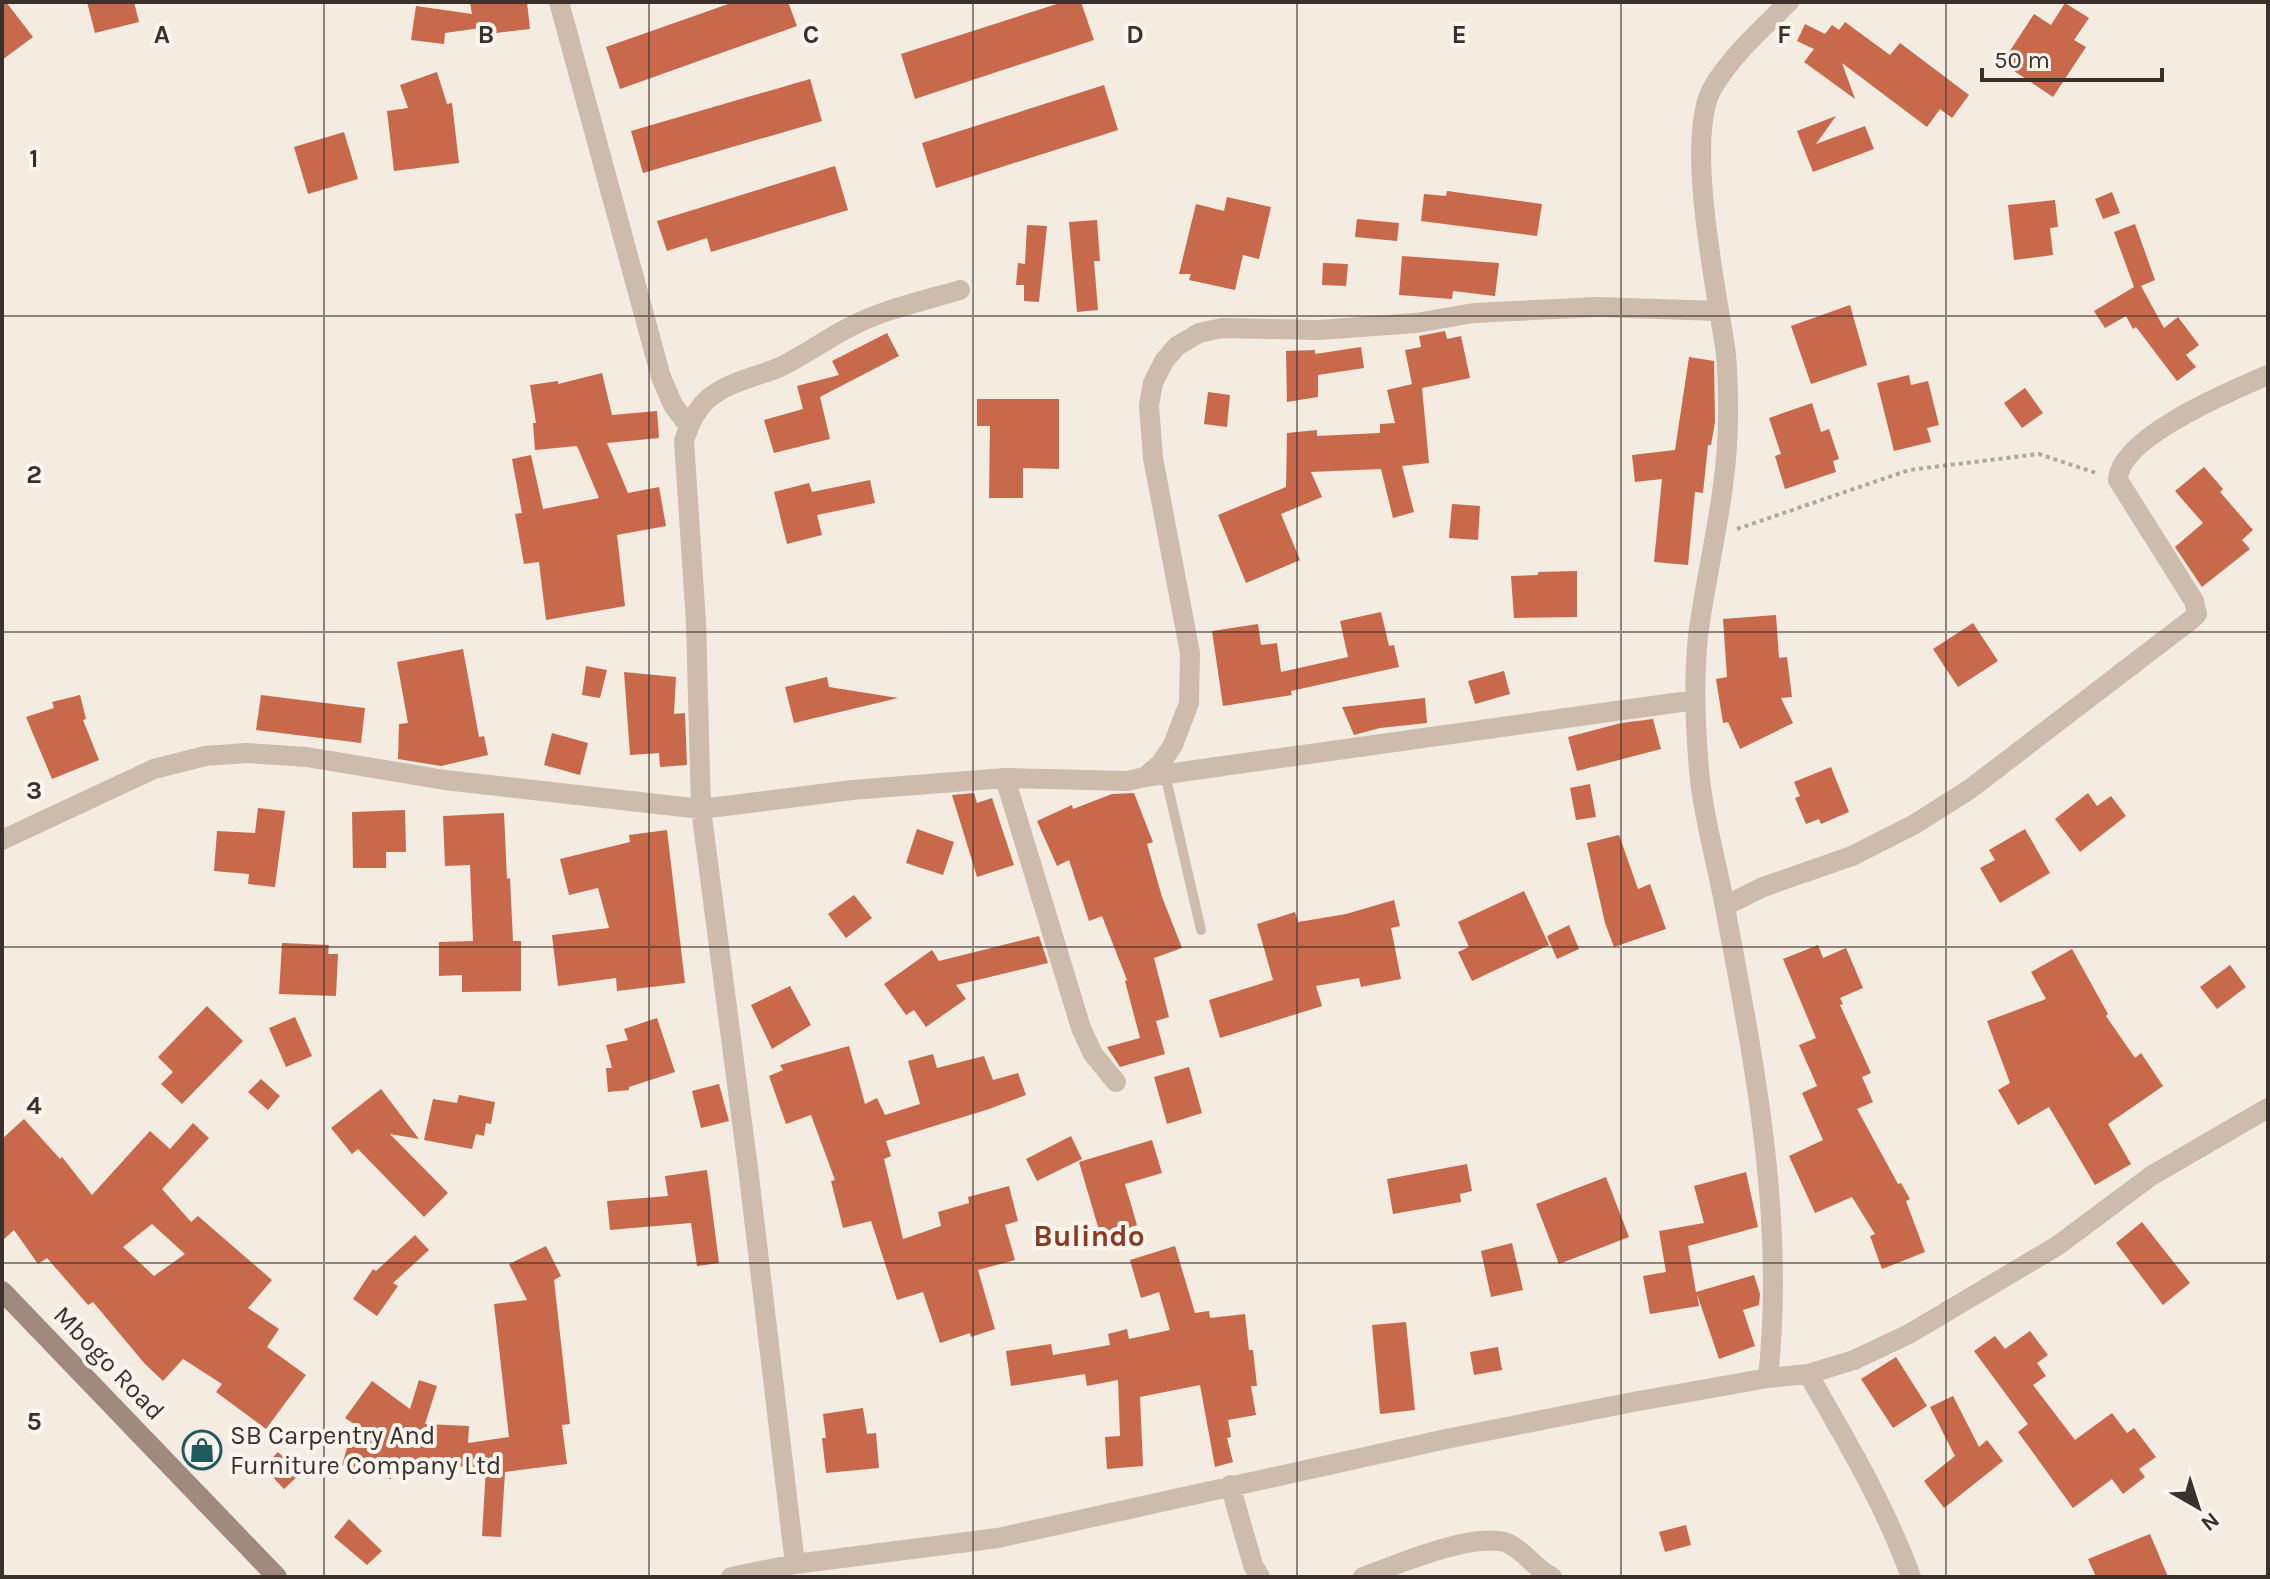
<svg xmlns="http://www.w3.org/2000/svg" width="2270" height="1579" font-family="Karla,sans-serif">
<rect width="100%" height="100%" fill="#f4ebe1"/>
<path fill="#c8694b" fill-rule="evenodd" d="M2,2H6L33,37L2,60Z
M87,2H134L139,22L95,33Z
M470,2H527L530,29L496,33L495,26L445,33L444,44L411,40L416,6L472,14Z
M734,2H788L797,26L620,89L606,47Z
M1063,2H1081L1094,40L915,99L901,54Z
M2065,3L2089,18L2074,40L2086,47L2053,97L2002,63L2034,14L2051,25Z
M1845,22L1890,55L1900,43L1969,95L1952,118L1940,109L1927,127L1842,63L1855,99L1804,62L1814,49L1797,41L1805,24L1825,34L1832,25L1839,30Z
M437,72L447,104L452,103L459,163L394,171L387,111L408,108L400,85Z
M810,79L822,121L643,173L631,131Z
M1104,85L1118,130L936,188L922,143Z
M1836,116L1816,144L1865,126L1874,149L1813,172L1797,131Z
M344,132L358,179L308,194L294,147Z
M835,166L848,210L711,252L707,238L667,251L657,221Z
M1447,191L1542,204L1537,236L1421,221L1424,194L1446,196Z
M2112,192L2120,213L2103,219L2095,199Z
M1227,197L1271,207L1259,259L1243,255L1235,290L1189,280L1191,274H1179L1196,204L1224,211Z
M2055,200L2058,227L2050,228L2053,255L2014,260L2008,205Z
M1357,219L1399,223L1397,241L1355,237Z
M1097,220L1100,261H1094L1098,310L1077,312L1069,222Z
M2135,224L2155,280L2141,286L2164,328L2178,317L2199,345L2186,355L2196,367L2177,381L2136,327L2133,329L2126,316L2105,328L2094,311L2134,287L2114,232Z
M1027,225L1047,226L1039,302L1024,301V285H1016L1018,263L1025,264Z
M1402,256L1499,263L1495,296L1453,291L1452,299L1399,295Z
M1323,263L1348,264L1346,286L1322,285Z
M1850,305L1867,365L1811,384L1791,326Z
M1445,331L1447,339L1461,336L1470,378L1422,388L1429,463L1402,466L1414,512L1393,518L1381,469L1311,472L1322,497L1281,514L1300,560L1246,583L1218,515L1286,487L1287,433L1317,430V436L1380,433V424L1395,423L1387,390L1412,384L1405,350L1421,347L1419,336Z
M887,333L899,356L820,397L830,439L774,453L764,420L803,409L797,386L839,375L832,361Z
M1361,347L1364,368L1318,375V397L1287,402L1286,351L1315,350V354Z
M1689,357L1714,361L1715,422L1711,445H1708L1703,493L1695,492L1688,565L1654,562L1662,479L1635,482L1632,455L1675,450Z
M602,373L612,415L657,411L659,438L607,443L628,493L659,487L666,526L617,535L625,606L546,620L539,562L524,564L515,514L522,513L512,459L531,455L543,509L599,498L577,446L535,450L533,423H536L530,385L558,381V384Z
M1909,375L1911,385L1928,381L1939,425L1927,428L1931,442L1894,451L1877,383Z
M2025,388L2043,413L2022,428L2004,403Z
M1208,392L1230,395L1227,427L1204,424Z
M977,399H1059V469L1023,468V498H989L990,426H977Z
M1812,403L1821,432L1829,429L1839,459L1833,461L1836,472L1785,489L1775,456L1781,454L1769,418Z
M2204,467L2223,489L2220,492L2253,530L2242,540L2250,549L2202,587L2175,547L2203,523L2175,491Z
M870,480L875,503L817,515L822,535L787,544L774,492L809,483L812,492Z
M1452,504L1480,506L1478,540L1449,538Z
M1577,571V617L1514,618L1511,576L1538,575V572Z
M1381,612L1389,646L1394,645L1399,667L1291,691L1292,695L1223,706L1212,631L1258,624L1261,645L1277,643L1281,672L1348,657L1340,621Z
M1776,615L1779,658L1787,657L1792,697L1781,698L1793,723L1740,749L1728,722L1723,723L1716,679L1727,677L1723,619Z
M1973,623L1998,661L1958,687L1933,649Z
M463,649L479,737L484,736L488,755L441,766L398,759L399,724L408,723L397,662Z
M586,666L607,670L600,698L582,695Z
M1504,671L1510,694L1475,704L1468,681Z
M624,672L676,677L674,714L685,713L687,765L660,767L659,753L630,755Z
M827,677L829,687L898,698L794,723L785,687Z
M80,695L86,719L83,720L99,760L52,779L26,717L54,708L52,702Z
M261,695L365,708L361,743L256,730Z
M1425,698L1427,723L1380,728L1354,735L1342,707Z
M1653,719L1661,749L1577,771L1568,737L1621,723Z
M552,733L588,743L580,775L544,765Z
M1831,767L1849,812L1821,824L1819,819L1806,824L1795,798L1800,796L1794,782Z
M1590,784L1596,817L1576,820L1570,788Z
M974,793L977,803L992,798L1014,865L977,877L952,795Z
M1134,793L1153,842L1147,844L1162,897L1182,948L1154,958L1169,1017L1156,1021L1165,1054L1120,1067L1107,1047L1140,1038L1125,981L1127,980L1102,916L1089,921L1069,860L1057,866L1037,821L1072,805L1073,809L1112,794Z
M2088,793L2097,806L2111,796L2126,816L2080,852L2055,819Z
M258,808L285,811L275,887L248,884L249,874L214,871L217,831L255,833Z
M405,810L406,852H386V868H353L352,812Z
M504,813L507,879L510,878L513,941H521V991L462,992V975L439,976V942L473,941L470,865L445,866L443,816Z
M917,829L954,842L943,875L906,863Z
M2025,829L2050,873L2000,903L1980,868L1995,860L1989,850Z
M667,830L685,983L617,991L616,978L558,986L552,935L609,928L598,888L569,895L560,859L630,842L629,835Z
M1619,835L1638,889L1650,884L1666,929L1614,947L1605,923L1587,843Z
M1524,891L1549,945L1472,981L1458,952L1469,947L1458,922Z
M854,895L872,918L846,938L828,914Z
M1394,900L1400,926L1391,928L1401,979L1361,987L1359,978L1316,986L1322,1006L1220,1038L1209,1000L1273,980L1257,924L1295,912L1298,922L1346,914Z
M1569,925L1579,949L1557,959L1547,936Z
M1039,936L1048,963L956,985L966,999L926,1027L914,1010L906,1015L884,984L932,950L939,961Z
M282,943L329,945L328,954H338L336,996L279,994Z
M1818,945L1823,958L1846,948L1863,988L1840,998L1843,1004L1840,1005L1871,1073L1862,1077L1873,1102L1857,1109L1898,1184L1901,1183L1910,1199L1906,1201L1925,1252L1882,1269L1870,1236L1875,1234L1852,1197L1815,1213L1789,1156L1823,1140L1802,1093L1817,1086L1799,1045L1816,1038L1783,959Z
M2072,949L2108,1014L2106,1016L2135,1058L2141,1053L2163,1086L2108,1124L2131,1164L2095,1185L2049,1107L2018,1125L1998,1090L2010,1083L1987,1021L2046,999L2031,972Z
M2230,965L2246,987L2217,1009L2200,987Z
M790,986L811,1025L772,1049L751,1005Z
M207,1006L243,1041L182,1104L161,1084L173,1072L158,1057Z
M295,1017L312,1056L286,1067L269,1028Z
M657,1018L675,1072L629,1087V1090L608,1092L606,1068H612L606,1045L628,1040L624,1029Z
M849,1046L865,1104L877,1098L885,1115L920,1104L908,1061L933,1054L937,1068L984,1056L993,1080L1018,1073L1026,1095L989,1109L886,1141L891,1156L884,1159L903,1239L941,1226L938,1212L969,1203L968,1197L1009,1186L1018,1221L1005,1225L1015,1260L978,1270L995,1329L971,1337L970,1333L940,1343L923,1292L897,1300L871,1221L843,1228L831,1181L835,1180L811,1115L786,1124L769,1076L783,1070L780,1065Z
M1189,1067L1202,1113L1167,1124L1154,1077Z
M261,1079L280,1096L268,1110L248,1092Z
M719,1084L729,1121L701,1128L692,1091Z
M381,1089L419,1139L390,1134L448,1193L424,1217L358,1149L352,1154L331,1128Z
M459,1095L495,1102L491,1124L486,1123L484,1136L476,1134L472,1149L424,1140L433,1099L457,1103Z
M24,1119L60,1159L62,1157L92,1195L150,1131L170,1149L193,1123L209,1138L162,1189L191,1222L198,1216L272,1280L248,1308L279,1329L267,1347L306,1375L266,1429L216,1392L222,1384L183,1359L163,1381L145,1364L93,1302L88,1305L47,1258L38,1264L14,1230L2,1241V1139ZM152,1224L185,1254L154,1276L123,1247Z
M1071,1136L1082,1159L1037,1181L1026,1159Z
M1152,1140L1162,1173L1125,1184L1137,1225L1101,1237L1079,1162Z
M1467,1164L1472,1191L1460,1194L1461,1202L1393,1214L1387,1179Z
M707,1170L719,1263L697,1266L691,1223L610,1230L607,1201L668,1196L665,1176Z
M1746,1172L1758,1227L1688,1246L1696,1292L1754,1275L1760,1294L1759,1305L1743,1310L1755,1346L1719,1359L1697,1294L1699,1306L1650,1314L1643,1276L1666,1272L1659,1231L1704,1223L1694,1186Z
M1606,1177L1629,1237L1559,1264L1536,1204Z
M2142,1222L2190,1283L2163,1305L2116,1243Z
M415,1235L429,1250L393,1283L398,1286L377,1316L353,1299L373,1269L376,1271Z
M1512,1243L1523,1290L1491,1297L1481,1251Z
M546,1246L561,1276L554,1280L570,1424L562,1425L567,1464L505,1472L501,1537L482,1536L486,1467L444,1466L443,1477L392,1474L391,1479L342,1465L354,1424L345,1418L372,1381L410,1409L419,1380L437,1386L425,1424L469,1426L468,1443L509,1437L494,1304L527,1300L509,1264Z
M1175,1246L1195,1313L1209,1311L1210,1318L1245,1314L1249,1350H1253L1257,1386H1251L1256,1415L1228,1420L1231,1437L1227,1438L1233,1462L1215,1467L1200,1385L1140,1397L1143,1466L1107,1469L1105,1437L1120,1436L1118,1380L1087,1386L1085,1374L1011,1386L1006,1351L1051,1344L1053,1355L1110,1345L1108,1334L1127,1329L1129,1339L1170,1330L1159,1292L1141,1298L1130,1260Z
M1406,1322L1415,1410L1380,1414L1372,1325Z
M2030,1331L2048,1355L2037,1363L2046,1376L2033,1385L2075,1440L2112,1413L2127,1433L2134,1428L2156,1457L2139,1469L2145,1477L2123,1494L2112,1479L2073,1508L2018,1432L2028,1424L1974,1351L1995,1336L2005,1349Z
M1498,1347L1502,1370L1474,1375L1470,1352Z
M1896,1357L1927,1406L1893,1428L1861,1379Z
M1953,1396L1979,1447L1987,1440L2003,1461L1944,1508L1924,1481L1955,1456L1930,1407Z
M863,1408L867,1434L876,1433L879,1468L826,1473L822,1438H826L823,1414Z
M278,1452L300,1474L284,1489L263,1467Z
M349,1519L382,1551L367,1565L334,1537Z
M1686,1525L1691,1545L1665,1552L1659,1532Z
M2150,1534L2168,1577H2096L2088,1559Z"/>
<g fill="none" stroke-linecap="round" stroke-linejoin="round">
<path stroke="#b9a596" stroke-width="4" stroke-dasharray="4 4" stroke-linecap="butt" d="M1737,529L1909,470L2039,454L2099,474"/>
<path stroke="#cdbbac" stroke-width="10" d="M1165,774L1201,930"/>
<path stroke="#cdbbac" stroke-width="20" d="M559,2L661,377L673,405L688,425
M1145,777L1695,700
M1005,778L1081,1028L1093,1054L1116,1082
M2,840L154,769L205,756L247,753L307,757L445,780L701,809L852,790L1005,778L1127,781L1145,777L1161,763L1173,745L1189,703L1190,653L1153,458L1149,405L1153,383L1164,361L1177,346L1199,333L1222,328L1318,330L1416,323L1474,313L1598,307L1718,311
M1725,906L1763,887L1852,856L1915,824L1970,789L2192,619L2197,614L2194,601L2118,480C2119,437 2233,390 2268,375
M1808,1374C1846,1440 1885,1505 1911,1577
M1768,1378C1785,1221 1756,1072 1727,918C1718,865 1701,812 1698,757C1695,718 1694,676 1698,636C1708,560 1729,488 1728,411C1728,390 1728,368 1725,347C1716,288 1684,136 1713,87C1732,55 1763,28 1789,2
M1230,1485L1253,1565L1260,1577
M795,1564L748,1168L701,809L696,622L684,441C689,425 695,411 708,399C727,382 757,377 780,367C805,355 826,339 850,327C884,309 923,301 960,290
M731,1577L795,1564L998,1538L1446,1439L1633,1402L1768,1378L1808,1374L1854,1360L1909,1334L2057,1246L2151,1176L2268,1108
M1363,1577C1396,1565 1474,1531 1507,1543C1524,1550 1535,1569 1552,1577"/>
<path stroke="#a18a7d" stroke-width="20" d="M2,1291L277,1577"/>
</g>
<path fill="none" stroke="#3b302b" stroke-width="2" stroke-opacity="0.55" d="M324,2V1577M649,2V1577M973,2V1577M1297,2V1577M1621,2V1577M1946,2V1577M2,316H2268M2,632H2268M2,947H2268M2,1263H2268"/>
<defs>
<g id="shop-ring" transform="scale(2)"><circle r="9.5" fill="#fbf5ee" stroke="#1f5a5e" stroke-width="1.5"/><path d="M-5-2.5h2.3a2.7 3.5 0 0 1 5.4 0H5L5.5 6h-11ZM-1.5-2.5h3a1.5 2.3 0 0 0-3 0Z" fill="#1f5a5e"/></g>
</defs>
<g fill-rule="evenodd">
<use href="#shop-ring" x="202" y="1450"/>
</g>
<g text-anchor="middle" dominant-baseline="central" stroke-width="8" stroke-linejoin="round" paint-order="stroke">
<g font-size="26" fill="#3b302b" stroke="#fbf5ee">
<text transform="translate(109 1363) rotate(46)">Mbogo Road</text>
</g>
<g font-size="26" fill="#3b302b" stroke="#fbf5ee" text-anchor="start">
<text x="230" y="1435">SB Carpentry And<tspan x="230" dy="30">Furniture Company Ltd</tspan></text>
</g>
<g font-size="30" font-weight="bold" fill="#8c3b22" stroke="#fbf5ee">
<text x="1089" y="1236">Bulindo</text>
</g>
</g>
<g font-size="26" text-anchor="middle" font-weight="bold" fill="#3b302b" stroke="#fbf5ee" stroke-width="8" stroke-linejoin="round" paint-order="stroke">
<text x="162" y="43">A</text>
<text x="486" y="43">B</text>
<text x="811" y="43">C</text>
<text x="1135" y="43">D</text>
<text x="1459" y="43">E</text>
<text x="1784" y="43">F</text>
<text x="34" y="167">1</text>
<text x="34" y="483">2</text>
<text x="34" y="799">3</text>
<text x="34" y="1114">4</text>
<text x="34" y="1430">5</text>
</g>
<rect width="2270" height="1579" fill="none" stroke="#3b302b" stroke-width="8"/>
<g transform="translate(2198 1507) rotate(141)" stroke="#fbf5ee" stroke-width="6" paint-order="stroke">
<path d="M0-6L14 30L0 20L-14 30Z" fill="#3b302b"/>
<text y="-12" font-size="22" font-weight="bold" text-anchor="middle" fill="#3b302b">N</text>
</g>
<path d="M1982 68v12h180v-12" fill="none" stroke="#3b302b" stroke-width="4"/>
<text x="1994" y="68" font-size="24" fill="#3b302b" stroke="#fbf5ee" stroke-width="6" paint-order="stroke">50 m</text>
</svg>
